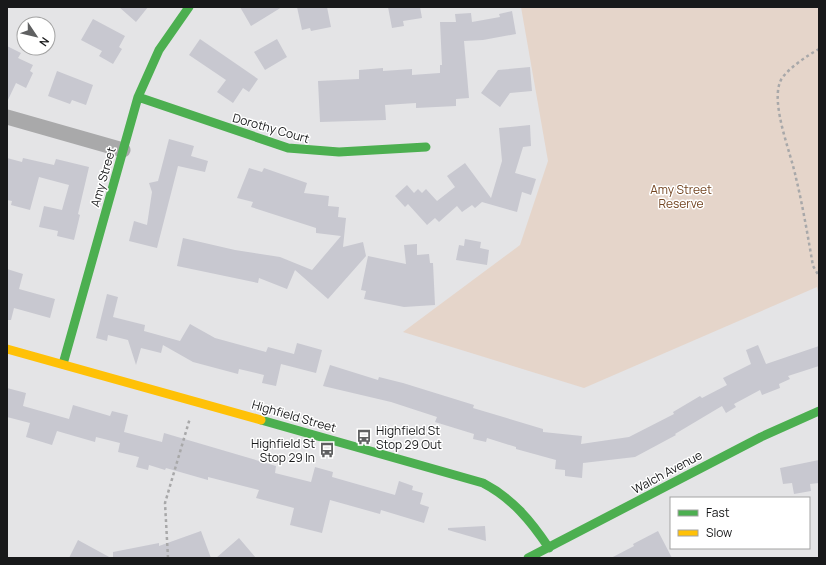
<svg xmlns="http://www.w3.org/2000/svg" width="826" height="565" font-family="Manrope,sans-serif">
<rect width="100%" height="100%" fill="#e4e4e6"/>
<path fill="#e5d5ca" d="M521,7H819V298L817,287L584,388L403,332L520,245L548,161Z"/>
<path fill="#c8c8d0" d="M119,7H148L136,22Z
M240,7H282L251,26Z
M297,7H327L331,27L311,31L310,28L302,30Z
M388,7H420L422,18L403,21L404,26L392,28Z
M512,11L516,34L483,40L464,41L469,98L456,99V106L416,108V103L385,105L386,120L320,122L318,81L359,79V70L383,68V71L412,69V75L440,73V65H442L440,22H456L455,14L471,13L472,22L500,17L499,14Z
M93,19L125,36L119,47L122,49L113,64L99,56L102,51L81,40Z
M200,39L258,79L249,92L243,88L233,103L217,92L226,80L189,55Z
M277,39L287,57L265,70L254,52Z
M7,46L21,53L18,58L33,65L30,71L33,73L26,88L16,83L7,102Z
M530,67L532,91L510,93L500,107L481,93L498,70Z
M57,71L93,85L86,105L72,100L70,104L48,96Z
M530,125L531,146L523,147L515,173L536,179L531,195L522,192L517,212L482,202L475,208L472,205L462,212L457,206L439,222L435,218L427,225L408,204L405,207L395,196L407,185L414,193L418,189L422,193L426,189L437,201L455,187L447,176L465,163L491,198L502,161L499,128Z
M169,139L194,146L191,156L208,161L205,172L178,166L157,248L129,241L134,221L147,225L152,192L149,183L158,181Z
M7,158L22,162L23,158L54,165L56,159L89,167L78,214L80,215L74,240L57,236L58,231L39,227L44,206L62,210L69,185L39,177L30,210L11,205L12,201L7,200Z
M249,168L262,172L264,168L307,183L304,193L329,196L328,206L339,207L338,217L346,218L343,247L363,242L366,256L328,299L295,270L287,289L259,278L258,283L177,266L183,238L235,250L280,257L312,270L341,236L316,233V228L251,207L253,202L237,198Z
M465,239L481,242L480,248L489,250L487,265L456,260L459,245L464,246Z
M417,244V255L429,254L430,263H433L435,305L404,307L364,299L366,291L361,290L368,256L406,264L404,245Z
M7,269L23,274L19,289L55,299L50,318L14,308L11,320H7Z
M107,294L118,297L113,317L145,325L144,331L180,341L190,324L215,338L266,352L268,347L294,354L297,343L322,350L316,373L281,364L276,386L262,383L264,375L239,369L238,374L193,362L163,345L161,353L141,348L136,365L128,340L108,335L107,341L96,338Z
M758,345L766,364L819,346V366L788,376L790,379L779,384L780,388L762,395L760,390L734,404L736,407L726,413L722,406L675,434L676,435L635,457L583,463L582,478L565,476V470L555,469L556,460L516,449V447L487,438L486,442L473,439L474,434L435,422L437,417L391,402L323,386L330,365L378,380L379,377L403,383L474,405L473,408L543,429V432L582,436L581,444L629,437L674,414L673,412L700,396L702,398L727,385L723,378L751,364L746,350Z
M7,388L26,393L23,406L69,419L73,405L110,416L112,411L128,415L124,432L162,442L164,433L276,466L275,473L311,482L315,467L333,472L332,477L395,495L399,481L413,486L412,490L423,493L420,504L429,507L424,523L381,510L380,514L330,500L322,533L290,525L294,508L256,498L259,490L208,477V480L166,468L165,470L149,465L148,470L136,467L139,457L118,452L120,443L96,437L95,442L57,431L52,445L26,437L30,423L7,417Z
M819,460V483L810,484L811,491L794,494L792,483L783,484L780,468Z
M485,526L486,541L448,530V528Z
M201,531L211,558H113V552L159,543V546Z
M658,531L672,558H611L634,546L633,544Z
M239,538L256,558H216Z
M78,540L111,558H69Z"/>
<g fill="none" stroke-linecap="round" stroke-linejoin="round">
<path stroke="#a8a8a9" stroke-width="2.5" stroke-dasharray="3 3" stroke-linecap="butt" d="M819,49C808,55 784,71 780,82C771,106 791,153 796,178C803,207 808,237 813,266L819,276
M168,558L165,503L190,418"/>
<path stroke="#a9a9aa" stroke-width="15" d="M7,117L123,150"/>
<path stroke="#4caf50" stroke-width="9" d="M138,97L288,148L339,152L426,147
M63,364L138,97L159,50L189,7
M261,420L483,483C512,498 531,521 549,548
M528,558L761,437L819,411"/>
<path stroke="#ffc107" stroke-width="9" d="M7,349L261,420"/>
</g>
<defs>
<g id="bus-bare" transform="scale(1.2)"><path d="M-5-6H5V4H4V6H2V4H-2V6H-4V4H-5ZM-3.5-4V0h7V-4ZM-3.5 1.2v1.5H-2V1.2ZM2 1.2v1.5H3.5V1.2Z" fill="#5f6061" stroke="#fff" stroke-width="2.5" paint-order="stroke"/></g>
</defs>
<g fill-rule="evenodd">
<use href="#bus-bare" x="364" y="437"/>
<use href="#bus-bare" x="327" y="450"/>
</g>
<g text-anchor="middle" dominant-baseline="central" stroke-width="3" stroke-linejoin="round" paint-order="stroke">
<g font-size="12" fill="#18191a" stroke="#fff">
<text transform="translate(271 128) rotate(16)">Dorothy Court</text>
<text transform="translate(103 177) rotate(-74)">Amy Street</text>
<text transform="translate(294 416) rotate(16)">Highfield Street</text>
<text transform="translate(667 472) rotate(-28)">Walch Avenue</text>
</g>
<g font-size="12" fill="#734521" stroke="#fff">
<text x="681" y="189">Amy Street<tspan x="681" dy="14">Reserve</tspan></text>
</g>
<g font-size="12" fill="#18191a" stroke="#fff" text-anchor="start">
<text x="376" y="430">Highfield St<tspan x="376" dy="14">Stop 29 Out</tspan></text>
<text x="315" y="443" text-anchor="end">Highfield St<tspan x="315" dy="14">Stop 29 In</tspan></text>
</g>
</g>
<rect width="826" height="565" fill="none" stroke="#18191a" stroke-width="16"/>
<rect x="670" y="497" width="140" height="52" fill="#ffffff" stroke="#a3a3a3"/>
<rect x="678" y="510" width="20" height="6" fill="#4caf50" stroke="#a3a3a3"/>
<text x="706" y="517" font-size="12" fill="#18191a">Fast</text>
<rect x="678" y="530" width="20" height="6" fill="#ffc107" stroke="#a3a3a3"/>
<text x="706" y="537" font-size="12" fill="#18191a">Slow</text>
<g transform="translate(36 36) rotate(125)"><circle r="19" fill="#ffffff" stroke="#a3a3a3"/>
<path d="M0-3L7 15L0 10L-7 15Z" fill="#5f6061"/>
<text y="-6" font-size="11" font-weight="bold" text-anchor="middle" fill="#18191a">N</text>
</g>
</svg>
